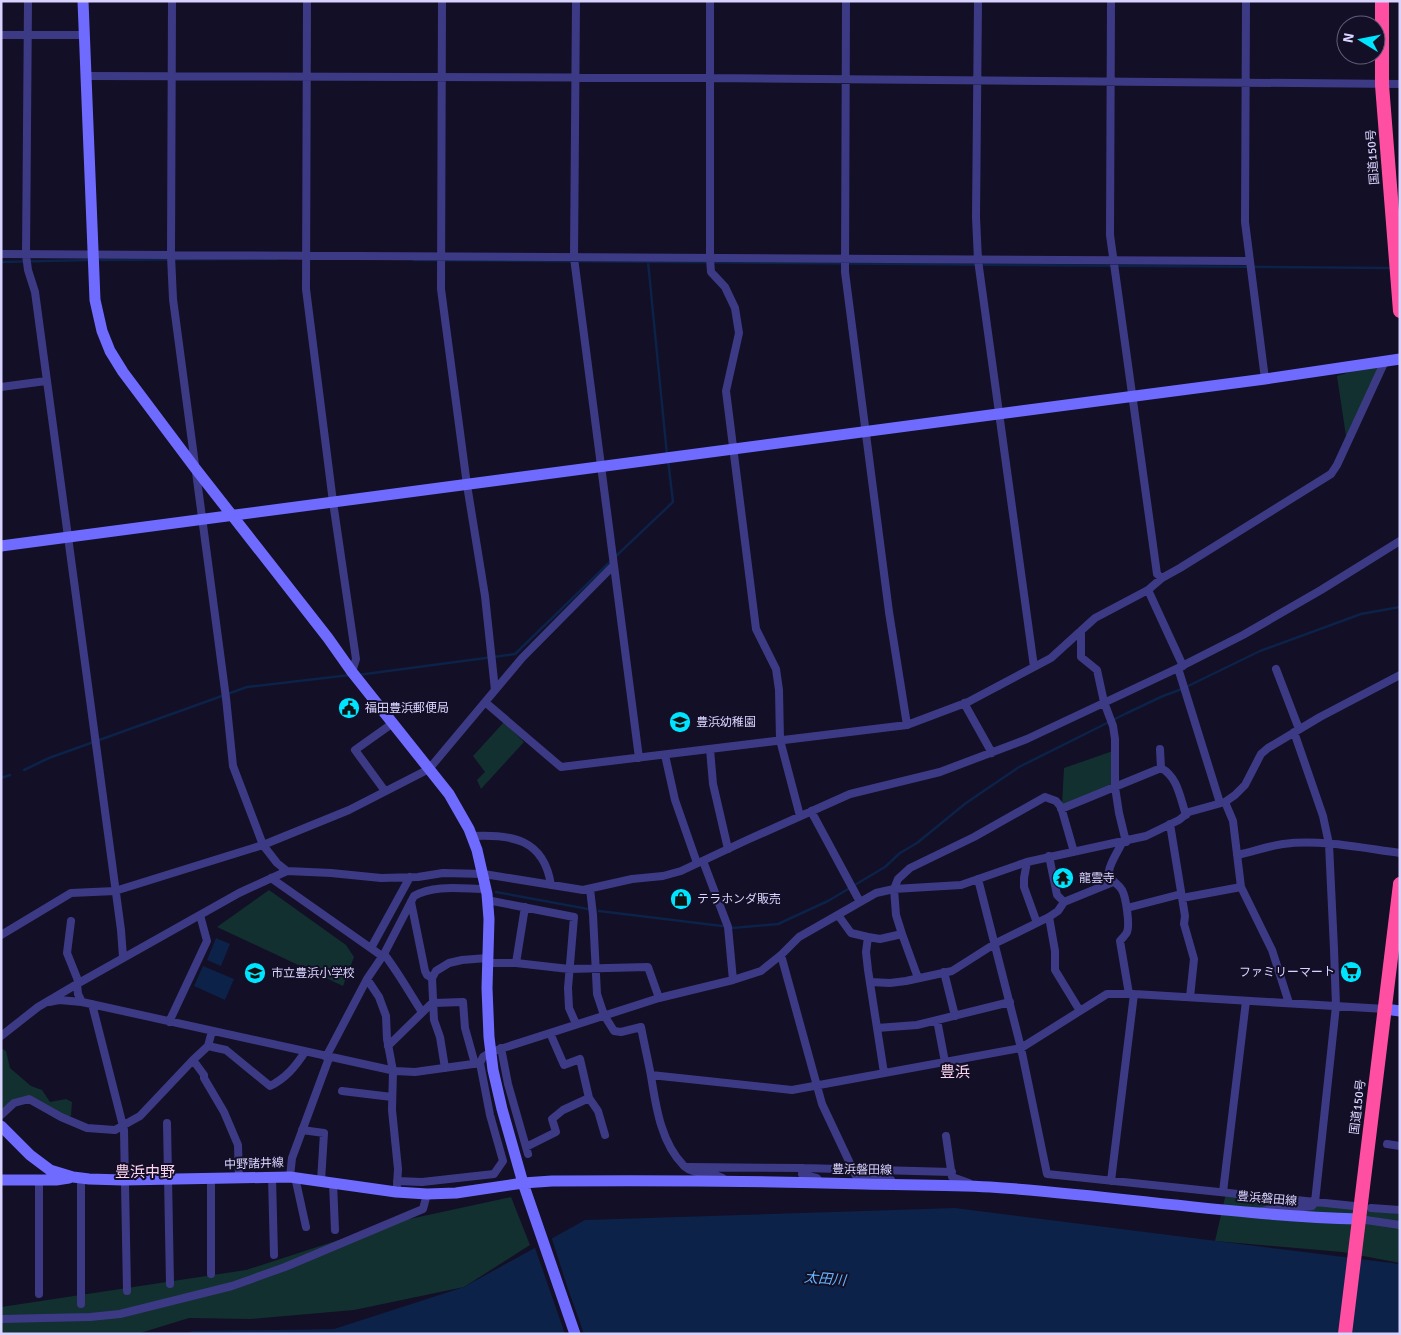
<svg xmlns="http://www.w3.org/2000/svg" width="1401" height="1335" font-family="Signika,'Noto Sans JP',sans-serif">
<rect width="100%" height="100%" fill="#130f26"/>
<path fill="#12302f" d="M1385,361L1347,443L1337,376Z
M504,722L524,742L481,789L477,780L485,772L473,756Z
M1113,751V785L1062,805L1064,768Z
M269,890L346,945L354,957L343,986L217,927Z
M1,1048L6,1051L10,1068L31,1086L42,1090L50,1102L66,1099L72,1102L71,1116L61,1117L29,1099L1,1114Z
M1226,1193L1400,1214V1263L1342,1252L1215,1241Z
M511,1197L530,1245L464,1287L354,1310L251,1319L189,1318L137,1334H1V1307L246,1270L391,1223Z"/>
<path fill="#0c2248" d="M216,938L230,944L221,966L207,960Z
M203,966L234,979L225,1000L194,986Z
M955,1208L1400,1264V1334H184L193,1331L334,1329L464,1287L585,1220Z"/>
<path fill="#130f26" d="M551,1236L567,1286L584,1334H565L534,1245Z"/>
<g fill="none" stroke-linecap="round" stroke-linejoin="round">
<path stroke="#0c2248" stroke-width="2.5" d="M96,260L276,259
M414,260L1391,268
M1,262L91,260
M648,262L667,455
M615,557L673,502L668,460
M358,675L515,654L611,561
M24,770L49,758L247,687L350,675
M1,778L10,775
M496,892L588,909
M599,911L722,926
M732,928L778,924L828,901L885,867L900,853L917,843L966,803L1019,767L1127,713L1163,696L1182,689L1260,651L1361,614L1400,607"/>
<path stroke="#3d3a85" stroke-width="8" d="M28,1L26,255L28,270L35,292L121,930L123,957
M172,1L171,256L173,299L226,698L233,766L263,845L277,863L287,871
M307,1L306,289L333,502L356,659L352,672
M442,1L441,289L467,485L485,596L495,690
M576,1L574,258L639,758
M710,1V259L711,272L725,287L735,308L739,333L726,391L756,629L776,669L779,690L780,740L800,816
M846,1L845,272L889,612L907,725
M978,1L976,217L978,260L1034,667
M1111,1L1110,235L1157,574L1162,578
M1246,1L1245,222L1265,379
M1,35H85
M85,76L709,78L1400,84
M1,254L1249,261
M1,387L46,381
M1148,590L1183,666
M1081,631V657L1097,670L1104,702L1113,726L1115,739V787L1119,813L1126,842
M1178,668L1220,803
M1276,669L1299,729
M485,702L561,767L907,725L968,702L1051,658L1095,618L1148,590L1162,578L1180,568L1331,474L1337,465L1385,361
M964,703L992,753
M710,749L713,784L728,849
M1160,749L1161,768
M665,755L675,800L697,863
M385,791L355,750L393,723
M1225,802L1233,821L1241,887L1272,950L1289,1003
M1061,809L1161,768C1178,777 1180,798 1186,815
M811,811L860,902
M1170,824L1185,916L1184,924L1194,959L1190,997
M472,836C512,834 544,839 551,885
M1122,843C1118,851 1110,863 1109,871C1109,882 1118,882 1122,890C1126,897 1130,925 1127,932C1126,935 1122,938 1120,941L1129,994
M1237,855C1252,852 1268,846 1283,844C1321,839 1362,848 1400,853
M1049,856L1057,895L1064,902
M703,861L728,927L733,980
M1027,862L1024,878V887L1037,923
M271,878L382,956
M978,879L1021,1048L1047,1174L1354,1206
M590,889L593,915L597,994L604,1015L614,1031L621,1032L641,1027C644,1043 648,1060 651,1076C656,1107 661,1143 684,1166C696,1177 715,1170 727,1181
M1182,898L1241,887
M487,900L574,917L568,988L569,1008L576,1024
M411,902L425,971L427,975L432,978
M1127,908L1181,894
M838,915L851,933L868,937
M1049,917L1055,951V970L1080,1011
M71,921L67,953L79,983
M1,935L71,893L115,891L263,845L349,810L429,769L522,658L613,566
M371,948L410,877
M384,954C398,972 409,992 422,1012
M781,955L822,1104L856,1176L891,1180
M487,963H516L569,969L648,967L659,998
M516,963L525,907
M944,972L955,1016
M918,978L902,934L896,915L894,889L898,879L910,868L974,837L1045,797L1056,801L1061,807L1074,852
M367,979L379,997L386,1016L387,1039L393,1071L392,1110L398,1169L397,1185
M870,982L890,983L906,981L952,971L996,943L1049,917L1058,911L1064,902L1113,882
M77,984L78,994L82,1002
M49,1002L59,1000L82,1002L395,1071L415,1072L480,1063
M434,1003L463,1002L465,1028L475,1064
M92,1004L124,1130L127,1291
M937,1020L945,1062
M169,1022L207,941L200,915
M877,1028L917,1025L1010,1002
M550,1033L564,1065L580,1059L589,1098L598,1111L605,1135
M1,1036L38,1007L77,984L239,893L287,871L331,873L381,878L418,877L443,873L484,874L583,890L632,879L663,876L681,871L747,840L850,794L940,772L1027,739L1178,668L1243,635L1321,590L1400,541
M208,1046L226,1050L270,1086C286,1078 295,1067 305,1052
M388,1046L434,1001
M501,1048L508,1084L528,1154
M326,1057L367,979L384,954L414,896C434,884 464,889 486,889
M193,1060L204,1075V1078L224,1112L238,1145L239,1178
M445,1068L440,1037L434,1020L432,978L436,971L449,963L462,960L487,958
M884,1073L868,970L866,952L868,937L880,939L902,934
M651,1075L792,1090L1021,1048L1107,994H1134L1385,1009
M342,1091L392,1097
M1,1115L14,1103L29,1099L61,1117L87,1128L115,1130L140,1116L193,1060L208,1046L212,1031
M167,1123L170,1284
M302,1130L324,1133L321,1181
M946,1136L952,1177L969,1183
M1387,1144L1400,1146
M526,1147L556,1132L552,1119L563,1110L589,1098
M689,1167L803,1168L952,1172
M803,1168L802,1174L817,1178L820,1183
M272,1177L274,1255
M290,1177L292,1158L329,1058
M295,1177L306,1227
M81,1178V1304
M39,1180V1294
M397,1181L422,1182L494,1174L503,1161L490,1115L480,1063L483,1057L491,1052L659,998L733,980L761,971L781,955L799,937L876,893L894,889L961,885L1027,862L1146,836L1179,820L1189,812L1225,802L1235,795L1245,785L1261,754L1268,748L1320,717L1400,675
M1111,1181L1134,994
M333,1183L335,1230
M1223,1192L1246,1001
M1371,1208L1400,1210
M1262,1211C1278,1206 1295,1209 1312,1206L1315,1202L1336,1006L1334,949L1329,844L1323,816L1294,732
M1359,1219L1400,1225
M211,1274V1179
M1,1319L90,1317L120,1314L232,1286L285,1267L423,1209L427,1194"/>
<path stroke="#6f6bff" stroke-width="11" d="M83,1L95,300L102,331L110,351L123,372L195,468L328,638L352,672L449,794L469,829L477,850L487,894L489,919L487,988L489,1037L493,1070L502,1109L523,1183L575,1334
M1,546L998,414L1265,379L1400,359
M1385,1009L1400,1011
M1,1126L30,1155L50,1170L73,1177L89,1179L123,1180L290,1177L396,1192L427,1194L456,1193L523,1183L552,1181C656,1180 760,1181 864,1184C906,1185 949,1185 990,1187C1113,1195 1236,1216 1359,1219
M1,1180H56L69,1178"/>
<path stroke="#ff4fa3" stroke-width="14" d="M1382,1V85L1400,311
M1345,1334L1400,884"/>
</g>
<defs>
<g id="civic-disc" transform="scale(1.125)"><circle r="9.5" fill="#00e5ff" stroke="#130f26"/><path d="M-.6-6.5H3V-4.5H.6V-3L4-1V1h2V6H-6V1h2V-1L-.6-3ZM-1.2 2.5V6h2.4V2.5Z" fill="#111"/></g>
<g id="school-disc" transform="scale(1.125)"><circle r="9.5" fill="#00e5ff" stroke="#130f26"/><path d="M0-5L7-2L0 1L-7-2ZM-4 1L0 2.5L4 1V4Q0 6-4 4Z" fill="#111"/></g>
<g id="temple-disc" transform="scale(1.125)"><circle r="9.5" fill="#00e5ff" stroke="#130f26"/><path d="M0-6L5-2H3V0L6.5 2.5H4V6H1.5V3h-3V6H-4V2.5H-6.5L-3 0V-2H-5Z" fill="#111"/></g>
<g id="shop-disc" transform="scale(1.125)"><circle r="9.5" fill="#00e5ff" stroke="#130f26"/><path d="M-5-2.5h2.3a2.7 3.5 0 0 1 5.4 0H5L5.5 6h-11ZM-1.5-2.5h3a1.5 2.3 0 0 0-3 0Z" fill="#111"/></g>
<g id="supermarket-disc" transform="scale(1.125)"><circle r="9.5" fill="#00e5ff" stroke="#130f26"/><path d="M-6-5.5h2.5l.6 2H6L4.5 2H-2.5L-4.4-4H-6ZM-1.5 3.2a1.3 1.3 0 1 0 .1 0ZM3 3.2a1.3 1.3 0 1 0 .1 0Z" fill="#111"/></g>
</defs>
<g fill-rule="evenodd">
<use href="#civic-disc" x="349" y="708"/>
<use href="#school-disc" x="680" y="722"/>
<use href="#temple-disc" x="1063" y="878"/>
<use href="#shop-disc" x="681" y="899"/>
<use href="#supermarket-disc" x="1351" y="972"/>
<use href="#school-disc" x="255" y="973"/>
</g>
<g text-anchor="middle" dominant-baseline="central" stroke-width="4" stroke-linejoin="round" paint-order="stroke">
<g font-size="12" fill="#d9d4ff" stroke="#130f26">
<text transform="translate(1373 157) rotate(-94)">国道150号</text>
<text transform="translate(1358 1107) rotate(-83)">国道150号</text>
<text transform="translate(254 1164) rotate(-2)">中野諸井線</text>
<text transform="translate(862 1170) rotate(1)">豊浜磐田線</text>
<text transform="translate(1267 1199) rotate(5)">豊浜磐田線</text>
</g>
<g font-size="12" fill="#d9d4ff" stroke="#130f26" text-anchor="start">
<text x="365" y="708">福田豊浜郵便局</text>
<text x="696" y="722">豊浜幼稚園</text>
<text x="1079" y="878">龍雲寺</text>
<text x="697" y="899">テラホンダ販売</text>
<text x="1335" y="972" text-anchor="end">ファミリーマート</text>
<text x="271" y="973">市立豊浜小学校</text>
</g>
<g font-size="14" font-style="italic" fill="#62b6ff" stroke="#130f26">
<text transform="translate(825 1279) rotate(5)">太田川</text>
</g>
<g font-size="15" fill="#ffd6f0" stroke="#130f26">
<text x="955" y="1072">豊浜</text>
<text x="145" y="1172">豊浜中野</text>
</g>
</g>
<rect width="1401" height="1335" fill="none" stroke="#d9d4ff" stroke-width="5"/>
<g transform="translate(1361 40) rotate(280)"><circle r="24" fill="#130f26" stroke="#625e7d"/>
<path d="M0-4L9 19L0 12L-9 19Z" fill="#00e5ff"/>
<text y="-8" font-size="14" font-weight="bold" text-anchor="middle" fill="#d9d4ff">N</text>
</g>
</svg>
